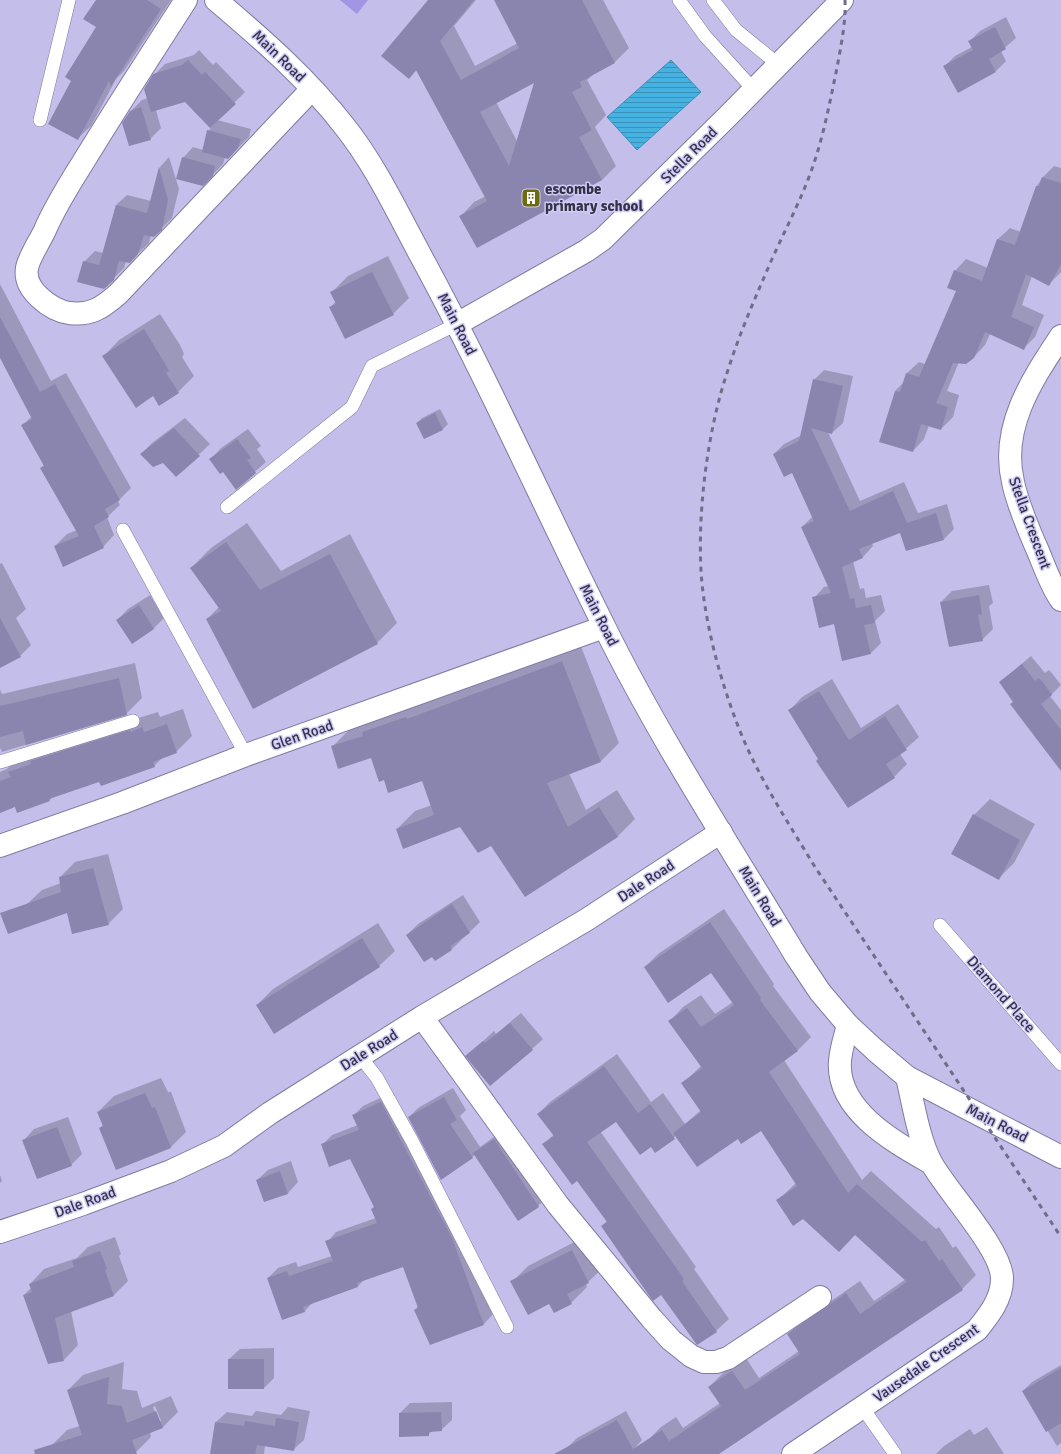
<svg xmlns="http://www.w3.org/2000/svg" width="1061" height="1454" font-family="Signika,sans-serif">
<defs>
<pattern id="water-rules" width="6" height="5" patternUnits="userSpaceOnUse"><rect width="6" height="5" fill="#45b2e1"/><path d="M0 2.5h6" fill="none" stroke="#3a91b8"/></pattern>
</defs>
<rect width="100%" height="100%" fill="#c4beea"/>
<path fill="#a295e3" d="M340,0H368L357,14Z"/>
<path fill="url(#water-rules)" stroke="#408cb2" d="M671,60L701,92L637,150L607,117Z"/>
<path fill="#0003" fill-rule="evenodd" d="M97,0H171L124,71L116,79L91,126L77,139L72,80L97,27Z
M429,0H476L454,26L475,66L518,43L495,0H603L629,48L615,62L595,73L587,80L606,115L595,127L616,166L602,180L461,216L474,202L486,196L417,70L409,78ZM535,81L517,141L496,102Z
M1006,17L1016,38L1001,51L1006,61L996,71L945,66L955,56L972,47L969,42L980,31Z
M199,50L213,65L216,62L245,92L217,120L251,129L249,137L228,158L225,157L223,164L203,185L183,158L193,147L203,150L208,131L211,128L185,101L156,110L161,128L150,139L131,111L142,100L148,98L154,75L165,64L194,55Z
M169,157L179,189L172,218L154,236L151,235L149,243L129,262L126,261L124,268L104,288L84,262L95,251L103,253L116,205L127,195L151,201L160,167Z
M1054,166L1061,168V272L1049,284L1032,276L1022,305L1044,315L1035,337L1024,348L990,334L985,345L974,357L959,362L947,391L959,395L953,417L941,429L929,425L924,439L913,451L895,391L904,382L907,373L919,362L925,364L957,290L955,271L966,259L988,268L998,239L1010,228L1021,232L1037,186L1042,178Z
M388,256L409,298L393,314L346,338L330,308L336,301L332,292L348,276Z
M0,284L51,381L66,373L131,488L118,501L120,505L107,517L114,535L103,547L64,566L55,546L67,534L77,530L41,468L44,465L23,425L32,416L0,356Z
M160,314L180,345L184,354L182,357L194,376L178,392L154,395L104,356L119,340Z
M824,370L853,376L843,423L832,433L828,432L860,501L904,482L918,513L947,504L954,529L944,539L906,550L900,531L872,543L873,546L863,557L853,561L860,589L864,588L866,598L881,595L885,611L875,621L881,643L870,654L835,623L814,598L824,587L829,586L802,527L812,517L792,472L774,454L784,444L802,435L814,380Z
M440,409L448,424L443,429L425,437L417,423L422,418Z
M185,418L210,444L176,476L163,462L141,454L152,443Z
M248,429L261,446L257,449L266,462L236,488L223,470L211,459L221,448Z
M247,523L281,571L350,534L397,623L377,643L207,619L219,607L191,568L211,548Z
M2,563L26,609L16,618L31,645L20,656L0,666V564Z
M989,585L993,603L989,606L993,629L982,640L941,602L952,591Z
M150,595L164,618L154,628L132,642L117,620L128,609Z
M580,644L619,743L601,761L569,773L586,810L617,790L635,819L618,836L525,896L492,845L460,826L397,829L415,811L432,805L423,780L385,779L371,756L332,747L350,729L374,721L381,714Z
M1031,656L1045,673L1049,670L1051,672L1061,685L1050,696L1061,710V769L1000,682Z
M135,663L142,698L126,714L2,752L0,748V689L2,694Z
M832,679L861,728L898,704L919,737L900,754L907,764L894,777L819,759L790,710L802,697Z
M183,709L192,736L176,752L163,757L154,766L100,780L53,796L50,800L18,812L16,806L0,812V772L7,769L24,753L158,712L160,717Z
M990,799L1035,824L1014,863L998,879L974,815Z
M108,854L123,909L108,924L68,912L27,904L42,890L61,883L60,877L75,862Z
M463,895L480,922L452,949L435,959L407,935L418,924Z
M724,909L774,984L773,986L811,1037L798,1050L784,1060L862,1180L871,1171L936,1229L939,1227L953,1248L956,1246L976,1275L962,1289L711,1454H656L647,1441L661,1427L676,1417L683,1428L720,1403L709,1387L723,1373L746,1358L759,1378L799,1351L788,1334L802,1321L860,1281L874,1301L906,1279L856,1234L803,1218L778,1200L796,1183L761,1130L738,1137L676,1136L655,1152L651,1146L616,1120L600,1131L696,1267L694,1269L729,1319L716,1331L698,1344L662,1294L602,1226L607,1221L577,1180L544,1144L554,1134L538,1114L550,1102L617,1054L651,1102L663,1093L685,1124L701,1110L682,1084L701,1066L670,1021L683,1007L701,995L715,1014L733,1002L711,972L645,967L658,954Z
M378,923L395,951L379,966L257,1005L273,989Z
M521,1013L543,1039L532,1049L467,1056L494,1031L496,1034Z
M161,1078L168,1092H171L186,1132L170,1148L100,1128L103,1125L98,1112L114,1096Z
M453,1088L466,1110L460,1116L480,1147L505,1129L549,1195L538,1206L475,1155L441,1178L409,1117L418,1108Z
M391,1093L461,1228L493,1314L484,1324L431,1343L415,1310L418,1306L403,1266L365,1279L358,1286L313,1302L305,1311L283,1318L268,1278L278,1268L296,1262L298,1267L332,1256L327,1242L336,1232L376,1218L375,1206L350,1158L322,1145L332,1135L358,1125L353,1116L363,1106Z
M68,1117L82,1154L71,1165L24,1140L34,1129Z
M291,1161L298,1182L288,1193L265,1201L257,1180L268,1170Z
M0,1175L2,1181L0,1183Z
M588,1235L605,1266L586,1284L587,1287L571,1303L549,1302L512,1282L528,1266Z
M115,1237L121,1254L119,1256L128,1281L114,1295L71,1311L78,1345L64,1360L24,1295L31,1288L30,1284L44,1269L77,1258L88,1247Z
M274,1348V1378L264,1388L229,1359L240,1349Z
M124,1362L122,1389L137,1391L142,1408L171,1396L178,1412L163,1427L150,1432L151,1437L136,1452L131,1454H55L52,1445L67,1430L80,1426L68,1390L83,1375ZM155,1406L161,1421H159L153,1407Z
M1061,1365V1443L1057,1446L1023,1391L1032,1382Z
M452,1402V1420L441,1430H433L428,1435L400,1413L410,1403Z
M288,1407L310,1411L304,1440L293,1450L265,1445L264,1454H211L216,1422L227,1412L252,1416L256,1411L281,1415Z
M626,1411L642,1440L633,1450L625,1454H571L567,1448L577,1438Z
M987,1427L1004,1454H936L944,1446L970,1429L974,1435Z"/>
<path fill="#8a85ae" fill-rule="evenodd" d="M96,0H147L161,9L111,86L109,81L78,140L48,124L71,81L65,77L96,27L83,19Z
M428,0H474L440,41L461,80L519,48L494,0H582L615,63L580,82L582,87L572,92L592,130L579,137L602,180L477,248L459,216L487,201L416,70L409,79L381,56ZM534,83L509,166L480,112Z
M995,27L1006,49L989,59L996,72L958,93L943,66L973,50L968,41Z
M188,60L202,75L205,72L236,104L210,128L185,102L151,112L144,89L153,74L182,65Z
M141,107L151,140L129,146L122,123L130,111Z
M207,130L241,139L238,148L228,159L202,152Z
M182,157L215,166L213,176L203,186L176,179Z
M159,167L168,200L162,230L154,237L144,235L138,254L130,263L119,261L114,280L104,289L77,282L83,261L99,265L116,205L147,213Z
M1042,177L1061,183V264L1049,286L1026,274L1011,317L1034,327L1024,350L985,332L974,358L966,364L953,363L936,403L948,407L941,430L921,424L913,452L879,442L895,391L900,392L906,373L919,377L956,291L947,288L954,270L982,281L997,239L1015,245L1036,186H1039Z
M372,272L394,315L345,339L329,307L336,304L330,292Z
M0,317L40,392L55,384L120,500L105,509L109,517L94,526L104,548L63,567L54,546L79,536L40,468L44,466L21,425L32,419L0,358Z
M144,329L164,362L169,371L166,373L179,393L159,406L153,396L136,408L102,356Z
M813,379L843,386L832,434L811,428L850,511L893,491L907,523L936,513L944,540L906,551L900,533L859,549L863,558L842,567L850,599L854,598L856,608L871,605L875,623L864,625L871,654L842,661L834,624L819,628L812,597L831,593L801,527L814,521L792,473L784,477L773,454L799,441Z
M435,413L443,430L424,439L416,423Z
M174,428L200,456L176,477L163,463L153,467L140,454Z
M237,439L251,458L247,460L256,473L236,490L223,472L220,474L209,459Z
M226,542L260,590L330,554L378,644L253,709L206,619L221,611L190,568Z
M979,595L982,614L978,615L983,641L949,647L940,602Z
M139,605L154,629L132,644L116,620Z
M0,618L21,657L0,668Z
M562,661L601,762L547,783L568,827L599,807L618,837L525,897L491,846L478,853L460,827L403,849L396,829L434,815L422,781L388,793L384,780L379,782L371,758L338,769L331,746L363,736L362,732L406,717L407,719Z
M1022,664L1035,681L1039,678L1042,681L1052,695L1041,704L1061,730V771L1010,704L1013,702L999,682Z
M119,678L127,715L26,745L23,731L0,737V706Z
M819,691L849,740L885,716L907,750L886,764L895,778L848,808L816,761L818,759L788,710Z
M167,724L177,753L153,762L155,767L101,786L99,782L49,799L50,801L17,813L15,807L0,813V781L11,777L8,772L31,764L30,761L130,730L131,732L142,727L144,732Z
M973,814L1020,840L999,880L951,854Z
M93,868L109,925L72,934L67,913L8,934L0,913L61,892L59,877Z
M452,904L470,933L450,946L452,950L435,961L432,957L424,962L406,935Z
M710,922L761,998L760,1000L798,1051L769,1072L848,1193L857,1184L922,1242L925,1240L939,1261L942,1259L963,1290L719,1454H554L617,1420L633,1449L662,1430L669,1441L721,1406L708,1387L732,1371L745,1390L800,1354L787,1334L830,1304L846,1293L860,1314L907,1282L855,1235L839,1252L803,1219L793,1226L776,1200L797,1186L761,1131L741,1144L738,1139L697,1167L673,1133L701,1112L681,1083L702,1068L668,1021L687,1008L701,1027L734,1005L711,973L668,1003L644,967Z
M362,938L380,967L274,1034L256,1005Z
M510,1023L533,1050L490,1086L465,1056L483,1041L485,1043Z
M604,1066L638,1113L650,1104L675,1139L655,1153L651,1147L640,1155L616,1122L587,1142L684,1279L682,1281L717,1332L697,1345L661,1295L653,1301L650,1297L601,1226L607,1222L577,1181L572,1185L542,1144L554,1136L537,1114Z
M145,1093L152,1108L155,1107L171,1148L116,1170L99,1128L103,1126L97,1112Z
M444,1097L457,1120L450,1124L473,1158L441,1180L408,1117Z
M381,1102L452,1238L484,1325L430,1345L414,1310L418,1308L403,1267L357,1283L358,1287L303,1307L305,1312L282,1320L267,1278L287,1271L289,1276L333,1261L325,1241L377,1223L371,1209L374,1207L350,1159L329,1167L321,1144L359,1130L352,1115Z
M57,1127L72,1166L37,1179L22,1140Z
M494,1139L539,1207L518,1221L473,1153Z
M280,1171L288,1194L264,1202L256,1180Z
M572,1250L589,1283L567,1294L572,1304L554,1313L549,1304L528,1315L510,1281Z
M100,1251L107,1269L105,1270L114,1296L55,1318L64,1361L48,1364L23,1295L32,1292L29,1284L74,1267L72,1261Z
M228,1359H264V1389H228Z
M1061,1368V1423L1046,1432L1022,1391Z
M109,1377L107,1404L122,1406L127,1423L156,1411L163,1428L132,1440L137,1454H35L34,1450L82,1435L67,1390Z
M441,1412L442,1431L429,1432V1436L399,1437V1413Z
M276,1418L299,1422L294,1451L257,1445L255,1454H210L215,1422L244,1426L245,1421L275,1426Z"/>
<g fill="none" stroke-linecap="round" stroke-linejoin="round">
<g stroke="#807aa3" stroke-width="14">
<path id="lane" d="M679,0L705,36L754,90
M713,0L736,30L779,65
M40,120L69,0
M227,507L352,407L372,366L457,324
M123,530L246,755
M0,762L133,721
M940,925L1061,1064
M360,1056L377,1078L412,1141L507,1327
M862,1407L895,1454"/>
</g>
<g stroke="#807aa3" stroke-width="24">
<path id="street" d="M186,0C154,50 121,100 90,151C74,177 57,202 45,230C40,241 29,257 27,268C23,290 51,310 69,313C90,316 102,308 118,294L312,89
M1061,336C1032,380 1000,427 1013,482C1017,502 1026,523 1034,542C1043,561 1049,583 1061,600
M0,846L122,803L246,755L604,627
M422,1017L558,1205L652,1319L671,1340L691,1356L704,1362H716L728,1358L820,1297
M848,1025C845,1037 841,1048 840,1061C836,1110 894,1142 931,1163
M0,1232L83,1204L171,1171L224,1146L270,1113L422,1017L586,920L721,832
M793,1454L977,1330C989,1315 1002,1299 1002,1279C1003,1251 947,1191 932,1164C919,1142 913,1102 907,1077"/>
</g>
<g stroke="#807aa3" stroke-width="24">
<path id="secondary" d="M216,0C262,39 308,79 345,127C376,166 398,214 422,258C487,378 542,502 603,624C659,738 730,846 796,956L820,992L848,1025L875,1050L907,1077L1061,1157
M457,324L586,251L603,239L729,115L842,0"/>
</g>
<use href="#lane" stroke="#fff" stroke-width="13"/>
<use href="#street" stroke="#fff" stroke-width="22"/>
<use href="#secondary" stroke="#fff" stroke-width="22"/>
<path stroke="#706c89" stroke-width="3" stroke-dasharray="5 5" stroke-linecap="butt" d="M845,0C846,23 841,45 837,68C830,101 824,134 813,166C802,198 786,228 772,259C756,296 740,332 728,370C707,431 696,519 702,584C707,629 719,675 735,718C754,771 786,819 815,867L1061,1237"/>
</g>
<defs>
<g id="building-square" transform="scale(1)"><rect x="-9" y="-9" width="18" height="18" rx="4" fill="#6b6c0d" stroke="#d0cbf8"/><path d="M-4-6H4V6H1V3H-1V6H-4ZM-2.5-4.3h1.7v1.8h-1.7ZM.8-4.3h1.7v1.8H.8ZM-2.5-1h1.7V.8h-1.7ZM.8-1h1.7V.8H.8Z" fill="#fff"/></g>
</defs>
<g fill-rule="evenodd">
<use href="#building-square" x="531" y="198"/>
</g>
<g text-anchor="middle" dominant-baseline="central" stroke-width="3" stroke-linejoin="round" paint-order="stroke">
<g font-size="15" fill="#343244" stroke="#d0cbf8">
<text transform="translate(279 56) rotate(44)">Main Road</text>
<text transform="translate(689 155) rotate(-45)">Stella Road</text>
<text transform="translate(457 324) rotate(63)">Main Road</text>
<text transform="translate(1030 523) rotate(70)">Stella Crescent</text>
<text transform="translate(599 615) rotate(63)">Main Road</text>
<text transform="translate(302 735) rotate(-19)">Glen Road</text>
<text transform="translate(646 881) rotate(-33)">Dale Road</text>
<text transform="translate(760 896) rotate(59)">Main Road</text>
<text transform="translate(1001 994) rotate(49)">Diamond Place</text>
<text transform="translate(369 1050) rotate(-32)">Dale Road</text>
<text transform="translate(997 1123) rotate(27)">Main Road</text>
<text transform="translate(85 1202) rotate(-20)">Dale Road</text>
<text transform="translate(926 1363) rotate(-35)">Vausedale Crescent</text>
</g>
<g font-size="15" font-weight="bold" fill="#343244" stroke="#d0cbf8" text-anchor="start">
<text x="545" y="189">escombe<tspan x="545" dy="17">primary school</tspan></text>
</g>
</g>
</svg>
